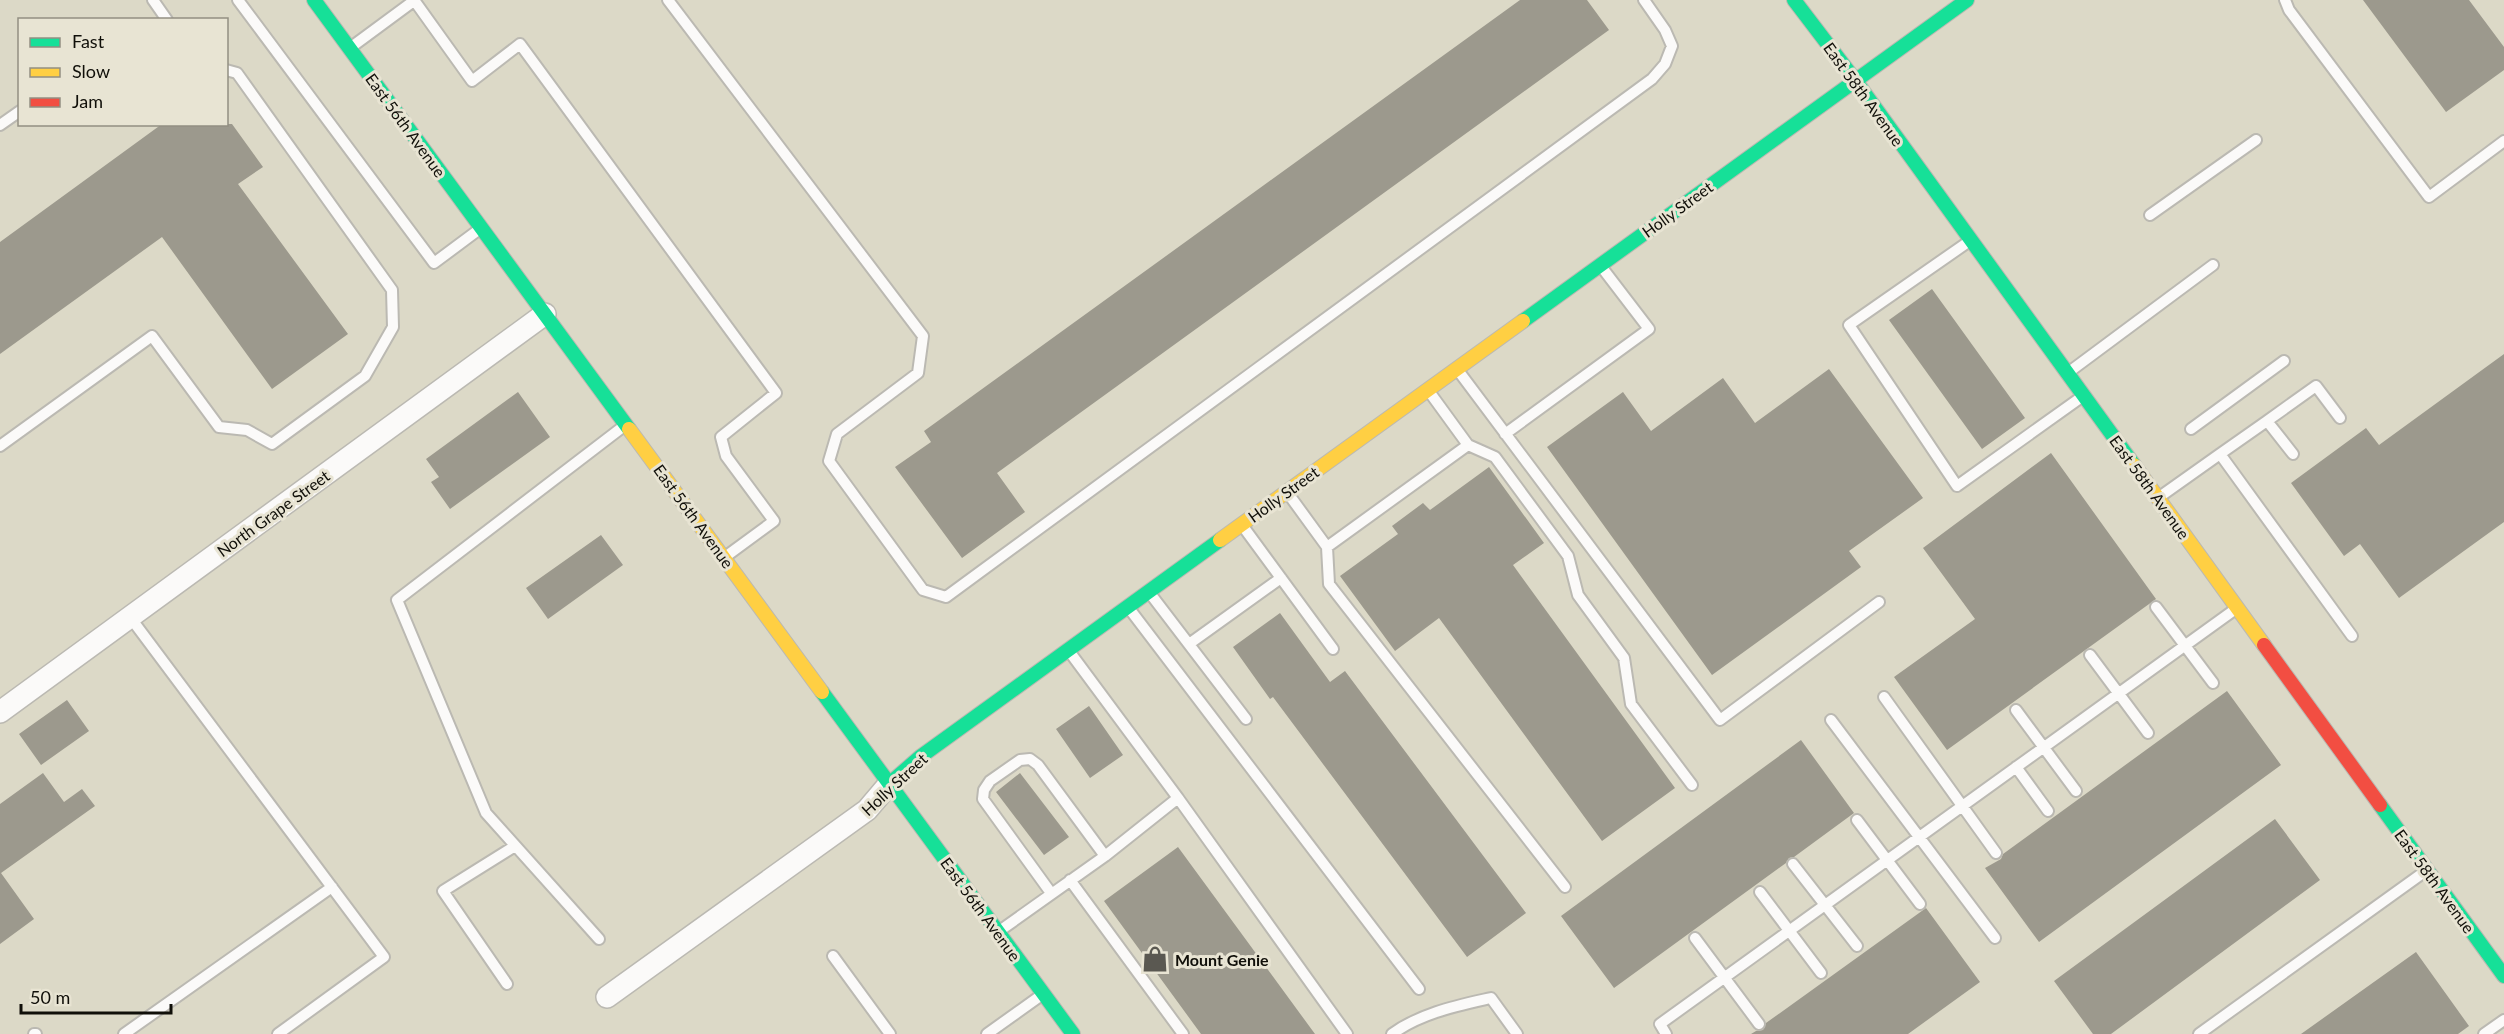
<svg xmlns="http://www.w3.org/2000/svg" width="2504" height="1034" font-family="Lato,sans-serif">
<rect width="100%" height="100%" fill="#e3e1d8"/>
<path fill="#dcd9c7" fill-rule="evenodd" d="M0,0H2504V1034H0ZM20,20H226V124H20Z"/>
<path fill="#9c998d" d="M1520,0H1587L1609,30L997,473L1025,512L962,558L895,467L931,442L924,431Z
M2363,0H2469L2504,47V70L2446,112Z
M162,124H232L263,167L238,184L348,334L272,389L162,237L0,354V242Z
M1932,289L2025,418L1982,449L1889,320Z
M2504,354V522L2399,598L2360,544L2344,556L2291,483L2366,428L2379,445Z
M1829,369L1923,498L1849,551L1861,567L1712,675L1547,447L1623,392L1651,431L1723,378L1755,423Z
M518,392L550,437L450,509L431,482L439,477L426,459Z
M2051,453L2156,599L1947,750L1894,677L1975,619L1923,548Z
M1489,467L1544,543L1513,565L1675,788L1602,841L1439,618L1395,651L1340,576L1398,534L1392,526L1423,503L1430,510Z
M601,535L623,565L548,619L526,588Z
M1280,613L1330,682L1345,671L1526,913L1467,957L1273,697L1270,699L1233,647Z
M2227,691L2281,765L2039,942L1985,868L2001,859L2003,854Z
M67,700L89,731L41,765L19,734Z
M1089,706L1123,755L1090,778L1056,729Z
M1801,740L1854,813L1794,857L1789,858L1786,863L1614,988L1561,916Z
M43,773L64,802L82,789L95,806L1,873L34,919L0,944V804Z
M1020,773L1069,837L1044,855L996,792Z
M2275,819L2320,880L2111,1034H2093L2054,981Z
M1178,847L1315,1034H1201L1104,901Z
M1926,908L1980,982L1908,1034H1751L1756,1031L1763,1030L1766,1023Z
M2416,952L2469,1026L2458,1034H2301Z"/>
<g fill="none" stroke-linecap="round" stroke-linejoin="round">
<g stroke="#bbb9b2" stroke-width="14">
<path id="lane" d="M153,0L167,20
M238,0L434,263L481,228
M414,0L472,81L520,44L776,393L721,437L726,456L774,521L725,557
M668,0L923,336L918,373L837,434L829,461L923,590L946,597L1652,79L1665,64L1672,46L1665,30L1644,0
M2285,0L2289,10L2429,197L2504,141
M350,48L415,0
M0,125L20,111
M2150,215L2256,140
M1971,240L1849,325L1957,486L2083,396
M1457,369L1720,720L1879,602
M2069,372L2213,265
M2267,421L2316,386L2340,418
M2191,429L2284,361
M1505,434L1649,329L1600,265
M1468,445L1495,457L1568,556L1578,595L1624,658L1631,704L1692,785
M0,446L152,336L219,427L247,430L272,444L365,376L393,327L392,290L237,73L226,70
M2220,454L2267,421L2293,454
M1287,492L1327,547L1468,445L1428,390
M2158,498L2220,454L2352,636
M1242,525L1333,649
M1327,547L1329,584L1565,887
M1149,592L1246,719
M1128,607L1419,989
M2156,607L2213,683
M130,617L384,957L278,1034
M1189,644L1281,578
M2090,655L2148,733
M1884,697L1996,853
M2016,710L2076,791
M1831,720L1995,938
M2016,767L2048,811
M1178,798L1347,1034
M1857,820L1920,904
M1793,864L1857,946
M1070,880L1183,1034
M1760,892L1821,973
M1051,893L983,799L984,790L990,781L1020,760L1030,759L1038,765L1105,856
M998,932L1105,856L1178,798L1069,651
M1695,938L1759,1024
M599,939L486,813L397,600L624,426
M833,956L890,1034
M507,984L443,891L515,846
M34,1034H36
M124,1034L332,887
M987,1034L1043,994
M1392,1034C1421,1013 1456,1006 1491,998L1517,1034
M1666,1034L1660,1024L2237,608
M2199,1034L2427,870
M2484,1034L2504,1020"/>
</g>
<g stroke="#bbb9b2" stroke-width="24">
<path id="street" d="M0,712L545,314
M607,997L867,810L889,784"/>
</g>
<g stroke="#bbb9b2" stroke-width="16">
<path id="fast" d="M314,0L629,429
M1794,0L1855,80L2134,465
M1523,321L1967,0
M822,692L1073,1034
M889,784L920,757L1220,540
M2380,805L2504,976"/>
</g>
<g stroke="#bbb9b2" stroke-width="16">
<path id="slow" d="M629,429L822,692
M2134,465L2264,645
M1220,540L1523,321"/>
</g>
<g stroke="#bbb9b2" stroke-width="16">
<path id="jam" d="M2264,645L2380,805"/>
</g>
<use href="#lane" stroke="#fbfaf9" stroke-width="10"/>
<use href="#street" stroke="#fbfaf9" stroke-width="21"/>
<use href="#fast" stroke="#16e098" stroke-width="14"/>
<use href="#slow" stroke="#ffcf43" stroke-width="14"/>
<use href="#jam" stroke="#f24e42" stroke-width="14"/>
</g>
<defs>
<g id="shop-bare" transform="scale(2.07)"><path d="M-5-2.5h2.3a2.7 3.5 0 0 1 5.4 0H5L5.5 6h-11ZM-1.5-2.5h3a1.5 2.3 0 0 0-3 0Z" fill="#5a5851" stroke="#e8e4d3" stroke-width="2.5" paint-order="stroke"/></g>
</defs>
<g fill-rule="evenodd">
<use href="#shop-bare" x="1155" y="959"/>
</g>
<g text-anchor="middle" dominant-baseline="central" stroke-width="6" stroke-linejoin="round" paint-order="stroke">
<g font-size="16" fill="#100f09" stroke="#e8e4d3">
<text transform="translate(1864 94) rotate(54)">East 58th Avenue</text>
<text transform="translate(406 125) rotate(54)">East 56th Avenue</text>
<text transform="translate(1677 209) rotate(-36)">Holly Street</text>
<text transform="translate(2150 487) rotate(54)">East 58th Avenue</text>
<text transform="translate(1283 494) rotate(-36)">Holly Street</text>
<text transform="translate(273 513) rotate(-36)">North Grape Street</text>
<text transform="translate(694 516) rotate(54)">East 56th Avenue</text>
<text transform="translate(894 784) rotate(-43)">Holly Street</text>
<text transform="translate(2435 881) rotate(54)">East 58th Avenue</text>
<text transform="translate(981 909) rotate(54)">East 56th Avenue</text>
</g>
<g font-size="16" font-weight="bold" fill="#100f09" stroke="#e8e4d3" text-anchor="start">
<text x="1175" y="959">Mount Genie</text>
</g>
</g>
<rect x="18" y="18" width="210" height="108" fill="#e8e4d3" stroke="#928f82" stroke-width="1.5"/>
<rect x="30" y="38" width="30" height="9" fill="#16e098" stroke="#928f82" stroke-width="1.5"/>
<text x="72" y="48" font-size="18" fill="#100f09">Fast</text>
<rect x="30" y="68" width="30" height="9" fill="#ffcf43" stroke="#928f82" stroke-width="1.5"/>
<text x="72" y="78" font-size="18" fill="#100f09">Slow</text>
<rect x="30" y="98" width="30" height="9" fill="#f24e42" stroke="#928f82" stroke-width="1.5"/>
<text x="72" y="108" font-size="18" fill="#100f09">Jam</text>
<path d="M21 1004v9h150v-9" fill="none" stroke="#100f09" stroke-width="3"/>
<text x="30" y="1004" font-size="18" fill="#100f09" stroke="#e8e4d3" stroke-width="4.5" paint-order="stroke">50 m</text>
</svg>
